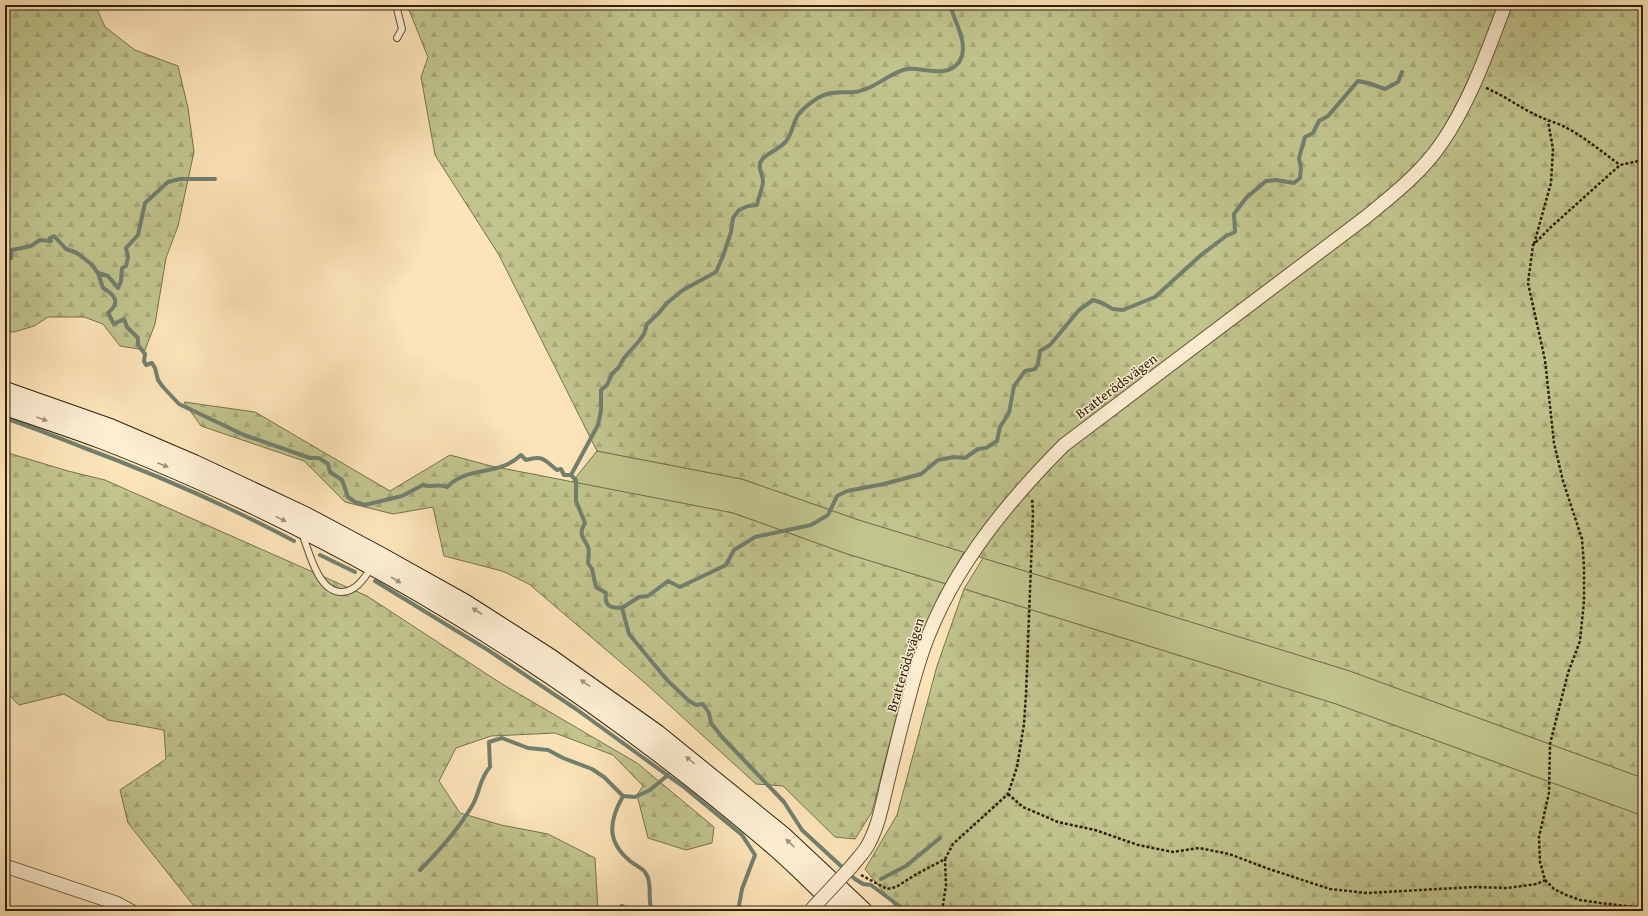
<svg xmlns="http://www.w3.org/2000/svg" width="1648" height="916" font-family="'Gentium Book Plus',serif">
<defs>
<pattern id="forest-firs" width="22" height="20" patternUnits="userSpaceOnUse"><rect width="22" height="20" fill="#c1c48d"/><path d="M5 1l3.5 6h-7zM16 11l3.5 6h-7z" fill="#a6a878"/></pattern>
</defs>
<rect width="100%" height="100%" fill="#fce4b8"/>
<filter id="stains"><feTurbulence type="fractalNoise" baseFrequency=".005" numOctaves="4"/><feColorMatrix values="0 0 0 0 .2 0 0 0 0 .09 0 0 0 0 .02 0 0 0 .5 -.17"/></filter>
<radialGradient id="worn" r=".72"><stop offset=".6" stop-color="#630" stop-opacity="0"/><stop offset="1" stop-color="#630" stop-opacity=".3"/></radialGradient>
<path fill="#c1c48d" stroke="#78724c" d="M597,451L742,479L859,520L964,552L946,584L847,554L733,513L572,482Z
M983,558L1347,670L1643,778V816L1336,704L964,589Z"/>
<path fill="url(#forest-firs)" stroke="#78724c" d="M5,5H95L105,27L135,50L178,66L188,108L194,152L178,226L166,258L155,324L145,350L120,346L103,324L84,317H48L34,326L14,332L5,331Z
M407,5H1643V778L1347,670L859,520L742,479L597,451L499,255L435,155L421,77L428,57Z
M184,402L255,412L390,491L450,455L491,466L733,513L847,554L946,584L913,661L902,695L872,812L855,839L835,837L783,786L756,784L645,683L529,584L502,571L444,556L433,507L393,514L345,502L304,461L201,426Z
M5,452L68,471L105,480L367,596L502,684L637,763L714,827L712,843L686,850L648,838L637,795L643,786L613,755L555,733L491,736L456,748L439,781L460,813L501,825L548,834L595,858L598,911H198L128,823L120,790L166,759L164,730L108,720L64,694L19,705L5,691Z
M964,589L1336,704L1643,816V911H899L865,869L897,815L937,666Z"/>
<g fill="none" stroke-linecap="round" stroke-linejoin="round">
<path stroke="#727f6e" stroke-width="4" d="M5,256L11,258L12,250L31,246L40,240L51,241L50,238L54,236L66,249L77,253L91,264L98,273L103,288C115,295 121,302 108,313L114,324L124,319L127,327L138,338V345L145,354L144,361L146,365L152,363L155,368L158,380L163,387L179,404L244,435L310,458H319L328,464L330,472L342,480L348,497L355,502L365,505L402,496L423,485C432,488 437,483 447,487C468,465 498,477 521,455L526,460C544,455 544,460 557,470L561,469L564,475H571L576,480V501L585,523C578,535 583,536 588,547C590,551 588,559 588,563L592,569L596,587L606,593C604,606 610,608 622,608L629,634L667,680L689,701L696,705L703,704L709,713L711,723L722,737L784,802L802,830L855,879L863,884L871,885L906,911
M98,273L108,276L118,288L121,281L122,268L126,266L128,257L126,248L138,235L145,203L168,182L180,179H215
M5,418C31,427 57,437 82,447C155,474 226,505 294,541
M571,475L598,425L601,411V390L607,385L612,374L619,367L624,358L639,341L644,334L647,324L658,314L667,303L683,290L716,272L723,256L731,232L733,218L739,210L748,206L757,205C758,198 763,188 763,181C763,174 757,168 761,161C767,152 780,150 787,140C792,133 793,123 798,115C804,107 817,97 827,94C836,91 846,93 855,92C858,92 862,90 866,89C880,84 892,72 907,69C923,67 947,79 959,62C970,45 955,23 950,5
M320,555L355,572
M375,581L488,650L576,709L685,788L742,835L755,855L742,889L738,911
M622,608L639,597L648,596L668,581L680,587L726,565L734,550L755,537L811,525L828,515L837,496L847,491L884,484L921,474L938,460L954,457L965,458L978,449L986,448L997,441L1000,427L1009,413L1014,386L1025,371L1035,369L1038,364L1040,351L1050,345L1079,310L1093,300L1102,303L1113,309L1123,310L1155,297L1201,255L1226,236L1235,232L1234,214L1246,198L1266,181L1276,180L1294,183L1300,178L1301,168L1299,158L1305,137L1313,133L1319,121L1328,116L1358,81L1368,83L1385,89L1398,82L1402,72
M623,796C609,821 606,841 630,861C635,865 642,868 645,872C653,882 647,900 652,911
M420,870C440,850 458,830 472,806C480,793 479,779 490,767L489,742L502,738L528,748L548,750L563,758L592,769L604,777L623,796L635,797L650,790L668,775
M881,879L906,866L940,838
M612,911L622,906L630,911"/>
<g stroke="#625136" stroke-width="8">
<path id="service" d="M396,5L402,29L397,38
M302,533C309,551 318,593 342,592C357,591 364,578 372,567"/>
</g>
<g stroke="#625136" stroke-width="15">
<path id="minor" d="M5,866L116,903L131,911
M851,867C857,859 865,852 869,843C880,822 883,799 889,776C898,739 907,701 918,665C944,579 1002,507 1064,445L1366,217C1393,195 1421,173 1441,144C1470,102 1487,53 1505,5"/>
</g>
<g stroke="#2e200b" stroke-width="20">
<path id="secondary" d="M5,391L110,428L194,464L305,516L378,555L464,603L550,658L657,734L783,836L863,911
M5,406C38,417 71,428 103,440C155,460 207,483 258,507C444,596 618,712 774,846C798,867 820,889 842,911"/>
</g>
<path stroke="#2e200b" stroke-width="2.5" stroke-dasharray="3 2" stroke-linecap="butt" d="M1486,88C1503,95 1516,105 1532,113C1541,118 1551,121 1561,125C1582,135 1601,151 1620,165
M1643,160L1620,165L1551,227L1533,245L1528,283L1545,360L1554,443L1563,481L1582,539L1584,566V601L1580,641L1568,673L1550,744L1549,793L1539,837L1540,862L1545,880L1554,889L1566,895L1580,900L1600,903L1643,908
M1534,244L1551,183L1553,149L1548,121
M1008,794L1023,807L1058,822L1095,830L1138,845L1173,852L1199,848L1229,854L1269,869L1330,889L1367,893L1474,887L1507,888L1537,884L1545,880
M861,875L887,889L896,887L915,875L945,859L953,844L1008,794L1017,767L1024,724L1026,694L1033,513L1032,498
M942,911L946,885L945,859"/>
<use href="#service" stroke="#fdedd1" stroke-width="6"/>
<use href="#minor" stroke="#fdedd1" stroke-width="13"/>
<use href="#secondary" stroke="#fdedd1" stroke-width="18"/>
<g stroke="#625136" stroke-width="15" stroke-linecap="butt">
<path id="minor-bridge" d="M811,910L851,867"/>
</g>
<use href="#minor-bridge" stroke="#fdedd1" stroke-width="13"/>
</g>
<defs><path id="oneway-solid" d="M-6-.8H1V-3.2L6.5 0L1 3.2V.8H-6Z"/></defs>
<g fill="#a09178">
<use href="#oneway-solid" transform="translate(42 419) rotate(20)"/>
<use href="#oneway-solid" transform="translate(163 465) rotate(23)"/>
<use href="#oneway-solid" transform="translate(281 519) rotate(26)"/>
<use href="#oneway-solid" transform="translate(396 580) rotate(30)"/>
<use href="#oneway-solid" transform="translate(477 611) rotate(-147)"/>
<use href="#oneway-solid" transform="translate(585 683) rotate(-145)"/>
<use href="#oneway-solid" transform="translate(690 760) rotate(-141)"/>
<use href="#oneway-solid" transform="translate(790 843) rotate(-137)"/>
</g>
<g text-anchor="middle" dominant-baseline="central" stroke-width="3" stroke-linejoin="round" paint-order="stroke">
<g font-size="14" fill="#2e200b" stroke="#fdedd1">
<text transform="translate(1116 386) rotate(-37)">Bratterödsvägen</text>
<text transform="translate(905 665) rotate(-73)">Bratterödsvägen</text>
</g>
</g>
<rect width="1648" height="916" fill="none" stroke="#fce4b8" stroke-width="20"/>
<rect x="6" y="6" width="1636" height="904" fill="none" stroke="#2e200b" stroke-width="2"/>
<rect x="10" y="10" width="1628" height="896" fill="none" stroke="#2e200b"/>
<rect width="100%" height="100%" filter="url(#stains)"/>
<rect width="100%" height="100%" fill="url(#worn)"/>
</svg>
